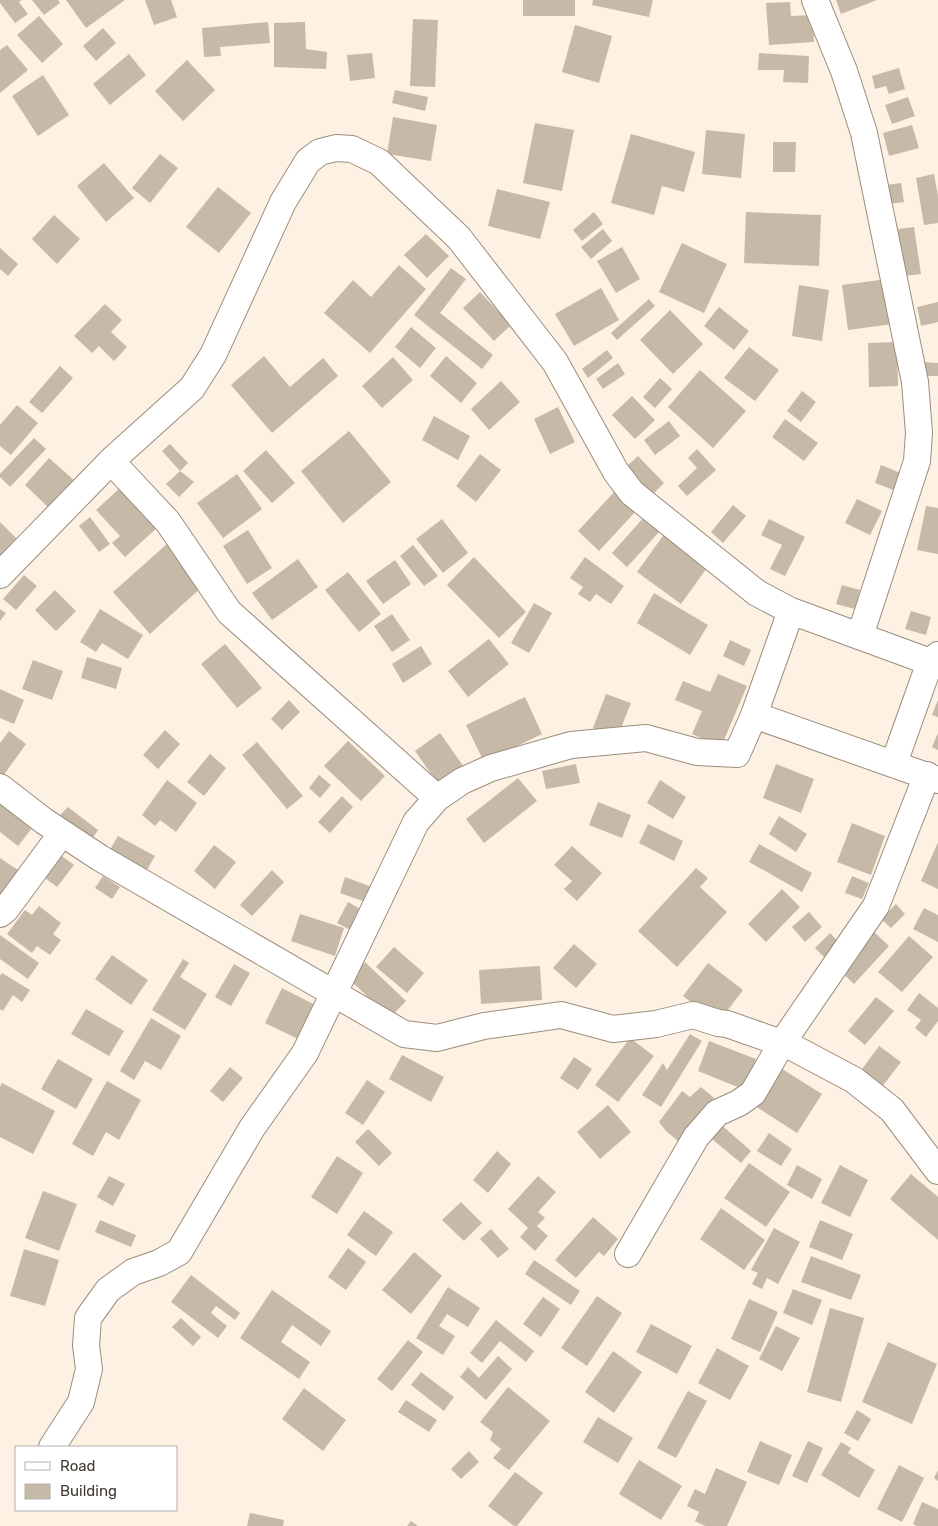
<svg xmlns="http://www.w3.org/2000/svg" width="938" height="1526" font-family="Rubik,sans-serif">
<rect width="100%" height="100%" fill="#fdf1e3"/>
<path fill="#c7b9a8" d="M0,0H22L19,2L28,14L15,23L0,3Z
M32,0H58L60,3L44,15Z
M66,0H125L86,28Z
M145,0H171L177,17L154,25Z
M523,0H575V16H523Z
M593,0H653L649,17L592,5Z
M836,0H877L841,14Z
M790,2L791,16L813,15L814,42L769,45L766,3Z
M39,16L63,44L42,63L17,35Z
M413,19L438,20L435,87L410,86Z
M268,22L270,43L220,47L221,56L204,57L202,28Z
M305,22L306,49L327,52L326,69L274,67V23Z
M575,25L612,36L599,83L562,72Z
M103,28L116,43L96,61L83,46Z
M7,45L28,70L0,93V50Z
M372,53L375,78L350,81L347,55Z
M759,53L809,56L808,83L783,82L784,70H758Z
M129,54L146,75L110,105L93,84Z
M187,60L215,90L183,121L155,91Z
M899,68L905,89L889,94L886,86L875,89L872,76Z
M43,75L69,115L38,136L12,96Z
M395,90L428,97L425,111L392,103Z
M908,97L915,116L892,124L885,105Z
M393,117L437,125L431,161L387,154Z
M535,123L574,130L562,191L523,183Z
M912,125L919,148L889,156L883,133Z
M706,130L745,134L741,178L702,174Z
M631,134L695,152L684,192L662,186L654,215L611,203Z
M773,142H796L795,172H773Z
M160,154L178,168L150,203L132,188Z
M104,163L134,198L106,222L77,186Z
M934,174L938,196V223L924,225L916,178Z
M901,183L904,202L881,205L879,186Z
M218,187L251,213L219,253L186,227Z
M497,189L550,202L540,239L488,226Z
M594,212L603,224L582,241L573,230Z
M746,212L821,215L819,266L744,263Z
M54,215L80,239L57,264L32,239Z
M914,227L921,274L904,276L898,229Z
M603,229L612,241L591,259L581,247Z
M426,234L449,256L427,278L404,255Z
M682,243L727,264L704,313L659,292Z
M622,247L640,279L616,293L597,261Z
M0,248L18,264L8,276L0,269Z
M399,265L426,289L370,353L324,313L353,280L371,297Z
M451,268L466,279L440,313L493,355L482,369L414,315Z
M887,279L893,324L848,330L842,285Z
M799,285L829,290L822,341L792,336Z
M601,288L619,320L574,346L555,314Z
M480,292L511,325L494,341L463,308Z
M649,299L655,306L617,340L611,333Z
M938,302V322L921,326L917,307Z
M105,304L122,320L111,332L127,347L114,361L99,346L92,353L74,336Z
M719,307L749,331L734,350L704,326Z
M670,310L703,344L673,374L640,340Z
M411,327L436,348L420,368L395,347Z
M897,342L898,386L869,387L868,343Z
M749,347L779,370L755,401L724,378Z
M607,350L613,358L588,378L582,369Z
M264,356L290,387L323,358L338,376L272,433L231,385Z
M446,356L477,383L461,403L430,376Z
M393,357L413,380L382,408L362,386Z
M923,362L938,363V376H922Z
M618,363L625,374L603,389L596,379Z
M60,366L73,378L42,413L29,402Z
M700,370L746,411L713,448L668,407Z
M660,378L672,389L655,408L643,397Z
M501,381L520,402L489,430L471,409Z
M802,391L816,402L801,422L787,411Z
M632,396L655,420L635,439L612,415Z
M17,405L38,423L11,455L0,446V425Z
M558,407L575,442L550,454L534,419Z
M434,416L470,436L458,460L422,440Z
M785,419L818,443L804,461L772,437Z
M669,421L680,436L655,455L644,440Z
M349,431L391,482L343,523L301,471Z
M34,438L46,449L10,487L0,477V474Z
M170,444L188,463L180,471L194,482L179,497L166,484L180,471L162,451Z
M697,449L716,470L687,496L678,486L697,468L688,458Z
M266,450L295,483L272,503L243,471Z
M480,454L501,470L476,502L456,486Z
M638,456L664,483L652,495L626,467Z
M49,458L76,482L51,510L25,485Z
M881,465L903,474L896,491L875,483Z
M237,474L262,509L223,538L197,503Z
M122,486L159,526L125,557L112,543L120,536L96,510Z
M616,490L637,510L599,551L578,531Z
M857,499L882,511L870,535L845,523Z
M733,505L746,516L723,543L711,532Z
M926,506L938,508V554L917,550Z
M645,516L661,530L627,567L612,553Z
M90,517L110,544L99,552L79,526Z
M442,519L468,553L443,573L416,539Z
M769,519L805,537L785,576L770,569L782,545L761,535Z
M0,522L17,539L0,557Z
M248,530L272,568L247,584L223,546Z
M665,533L709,565L681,604L637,572Z
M167,544L203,586L150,634L113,592Z
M413,545L438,576L424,586L400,556Z
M474,557L526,612L499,638L447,585Z
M585,557L624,586L611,604L596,594L590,602L578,594L583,587L570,578Z
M298,559L318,587L272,620L252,593Z
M395,560L411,584L383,604L366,581Z
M348,572L381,614L359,632L325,590Z
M24,575L37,586L16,610L3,599Z
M842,585L860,590L855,609L836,604Z
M55,590L76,611L56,631L35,610Z
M654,593L708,625L690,655L637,623Z
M534,603L552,613L529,653L511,643Z
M0,609L6,613L0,621Z
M100,609L143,635L128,659L102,643L96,652L80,642Z
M911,611L931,617L926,635L905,629Z
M392,614L410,640L392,652L374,626Z
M489,639L509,664L468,697L448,671Z
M730,640L751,650L744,666L723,656Z
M225,644L262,688L237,708L201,664Z
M421,646L432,664L403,683L392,664Z
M87,657L122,668L116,689L81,678Z
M33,660L63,671L52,700L22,689Z
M718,674L747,686L721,747L692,734L702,711L675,700L683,681L710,692Z
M0,689L24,700L14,724L0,718Z
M606,694L631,703L617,738L593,728Z
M525,697L542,734L484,762L466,725Z
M289,700L300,712L282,730L271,719Z
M938,700V717L932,715Z
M165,730L180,744L158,769L143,755Z
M9,731L26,744L3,776L0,774V743Z
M440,733L464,767L439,785L415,751Z
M938,733V750L932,747Z
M348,741L385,776L361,801L324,766Z
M257,742L303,796L287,809L242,755Z
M210,754L226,768L204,796L187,782Z
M576,764L580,783L546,789L542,771Z
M776,764L814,779L801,813L763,798Z
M319,775L331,785L320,798L309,788Z
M518,778L537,801L484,843L466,819Z
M167,780L197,803L176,832L160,820L155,826L142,815Z
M660,780L686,797L673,819L647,803Z
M342,796L353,807L330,833L318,822Z
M0,800L33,827L18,846L0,832Z
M598,802L631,815L622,838L589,825Z
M68,807L98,830L88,845L54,821Z
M779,816L807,834L796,852L769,834Z
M852,823L885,836L871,875L837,862Z
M648,824L683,841L674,861L639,843Z
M118,836L155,856L144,875L107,855Z
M938,842V889L921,881Z
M759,844L812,873L802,892L749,862Z
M214,845L236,862L215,889L194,871Z
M572,846L602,873L577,901L564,889L572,881L554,865Z
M58,853L74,865L57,887L41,875Z
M0,858L21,872L0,903Z
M696,868L708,878L700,887L727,912L677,967L638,931Z
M272,870L284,882L252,916L240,905Z
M103,876L120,887L112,899L95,888Z
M852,876L869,883L862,899L845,893Z
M345,877L377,889L371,904L340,893Z
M782,889L800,907L766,942L748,924Z
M348,902L364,911L352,931L337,923Z
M896,904L905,914L891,928L881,919Z
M39,906L61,923L53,934L61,940L50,955L37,946L32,953L7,934L25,910L32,915Z
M924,908L938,915V942L913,929Z
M809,912L822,927L805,942L792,927Z
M300,914L344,928L335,956L291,941Z
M873,931L889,946L854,984L838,969Z
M830,933L842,946L828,961L815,948Z
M0,935L39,963L28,979L0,959Z
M909,936L933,957L902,992L878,972Z
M574,944L597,964L576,988L553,968Z
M394,947L424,973L407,993L376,967Z
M112,955L148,980L131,1005L95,979Z
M183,959L189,963L180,977L207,994L185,1030L152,1010Z
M365,962L406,1001L390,1018L349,979Z
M708,963L743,990L718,1023L683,996Z
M234,964L250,973L231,1006L215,997Z
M540,966L542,1000L481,1004L479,970Z
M2,973L30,990L22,1002L13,995L3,1011L0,1009V976Z
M282,988L317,1006L300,1040L265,1023Z
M919,993L938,1008V1021L926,1037L915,1028L921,1020L907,1010Z
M876,997L894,1011L865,1045L848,1031Z
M86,1009L124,1031L109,1056L71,1034Z
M151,1018L181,1036L161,1070L145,1061L134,1080L120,1071Z
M690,1034L702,1041L661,1107L642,1095L663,1063L667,1070Z
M630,1038L654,1056L618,1102L595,1085Z
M709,1041L756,1059L745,1090L698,1071Z
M879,1046L901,1062L875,1096L854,1080Z
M402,1055L444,1077L431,1102L389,1079Z
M574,1057L592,1069L578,1090L560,1078Z
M58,1059L93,1079L76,1109L41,1089Z
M230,1067L243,1078L223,1102L210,1091Z
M779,1067L822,1094L797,1133L755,1106Z
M367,1080L385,1092L363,1125L345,1113Z
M107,1081L141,1100L119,1140L106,1132L93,1156L72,1144Z
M2,1083L55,1111L33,1154L0,1137V1087Z
M701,1087L714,1098L679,1142L666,1131L659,1122L682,1091L690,1097Z
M608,1105L631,1132L600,1159L577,1132Z
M718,1122L751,1151L741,1163L707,1135Z
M368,1129L392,1153L379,1166L355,1142Z
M769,1133L792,1149L781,1166L757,1151Z
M497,1151L511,1164L488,1193L473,1180Z
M337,1156L363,1173L337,1214L311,1197Z
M749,1163L790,1192L766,1227L724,1198Z
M797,1165L822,1179L812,1199L787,1185Z
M840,1165L868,1180L850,1217L821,1203Z
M911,1174L938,1197V1240L890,1199Z
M109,1176L125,1184L113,1206L97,1197Z
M538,1176L556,1192L538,1212L545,1218L537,1226L548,1236L535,1251L520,1237L528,1228L508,1209Z
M43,1191L77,1204L59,1251L25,1238Z
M461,1202L482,1223L464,1241L442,1220Z
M721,1208L765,1240L744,1270L700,1239Z
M364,1211L393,1232L376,1256L347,1235Z
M593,1217L618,1239L604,1256L599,1252L576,1278L555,1260Z
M100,1220L136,1235L131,1247L95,1232Z
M820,1220L853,1234L842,1260L809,1247Z
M774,1228L800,1242L778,1284L767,1278L762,1289L752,1284L758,1273L751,1270Z
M491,1229L509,1249L498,1258L480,1239Z
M348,1248L366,1262L346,1290L328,1277Z
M24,1249L59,1260L45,1306L10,1296Z
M414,1252L442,1276L411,1314L382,1290Z
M811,1256L861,1275L851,1300L801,1282Z
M534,1260L580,1291L571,1305L525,1274Z
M191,1275L240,1313L235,1320L216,1306L211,1313L227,1326L218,1338L171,1302Z
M448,1287L480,1308L468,1327L447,1314L439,1326L455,1336L443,1355L416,1338Z
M793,1289L822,1300L812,1325L783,1313Z
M272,1290L331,1331L321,1346L292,1325L281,1342L310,1362L299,1379L240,1338Z
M597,1296L622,1313L587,1366L561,1348Z
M543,1297L560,1309L541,1337L523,1324Z
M749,1299L778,1312L760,1352L731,1339Z
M830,1308L864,1318L841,1402L807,1392Z
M181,1318L201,1337L193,1346L172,1327Z
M496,1320L534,1351L526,1362L500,1341L482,1363L470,1353Z
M651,1324L692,1346L677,1374L636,1352Z
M776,1326L800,1338L782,1371L759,1359Z
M408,1340L423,1352L392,1391L377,1379Z
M888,1342L937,1364L912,1424L862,1402Z
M717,1348L749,1366L730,1400L698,1383Z
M613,1351L642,1372L614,1413L585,1392Z
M498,1356L512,1369L486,1400L460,1377L468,1367L479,1378Z
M421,1372L454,1397L444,1411L411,1385Z
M508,1387L550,1421L509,1470L493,1458L501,1449L490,1440L493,1432L480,1422Z
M304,1388L346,1420L323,1451L282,1419Z
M688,1391L707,1401L676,1458L657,1448Z
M406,1400L437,1420L429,1432L398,1412Z
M857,1410L871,1419L858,1441L844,1433Z
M598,1417L633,1438L618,1463L583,1442Z
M760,1441L792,1455L779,1485L747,1472Z
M808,1441L823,1448L807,1483L792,1476Z
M841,1442L851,1448L848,1453L875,1470L859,1498L821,1475Z
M469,1451L479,1462L461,1479L451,1469Z
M639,1460L682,1486L661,1520L619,1494Z
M899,1465L924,1478L902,1522L877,1509Z
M716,1468L747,1482L727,1526H705L695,1521L699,1512L687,1506L695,1489L705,1494Z
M938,1470V1481L934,1478Z
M515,1472L543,1493L517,1526H514L488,1506Z
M922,1502L938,1509V1526H917L913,1524Z
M250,1513L284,1520L283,1526H247Z
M411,1521L418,1526H407Z"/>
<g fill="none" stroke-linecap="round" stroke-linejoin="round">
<g stroke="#9b8d7d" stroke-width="28">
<path id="minor" d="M815,0L844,71L864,133L915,382L919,433L917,461L860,636
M111,461L168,522L229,612L437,798
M0,575L111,461L192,388L213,355L283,202L308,161L320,152L336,148L352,149L379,162L459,238L555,362L616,472L632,493L757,593L791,611L930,662
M754,715L938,780
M894,763L930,662L938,655
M0,787L44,821L100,858L404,1034L437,1038L484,1026L561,1015L613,1029L656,1024L693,1015L718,1023L727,1024L790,1046L854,1080L892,1110L938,1171
M0,914L6,909L62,833
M628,1254L696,1137L717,1113L739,1103L753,1093L782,1043L876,906L927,775
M52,1447L81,1402L89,1369L86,1345L88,1318L108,1290L133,1272L159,1263L179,1252L252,1128L305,1053L416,822L437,798L462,781L491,768L571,745L646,738L697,752L737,754L754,715L791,611"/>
</g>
<use href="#minor" stroke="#fff" stroke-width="26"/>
</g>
<rect x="15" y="1446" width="162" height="65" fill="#ffffff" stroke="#b3b1ae"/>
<rect x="25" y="1462" width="25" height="8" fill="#ffffff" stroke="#b3b1ae"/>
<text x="60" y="1471" font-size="15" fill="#413b35">Road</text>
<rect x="25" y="1484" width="25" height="15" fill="#c7b9a8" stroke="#b3b1ae"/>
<text x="60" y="1496" font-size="15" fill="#413b35">Building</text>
</svg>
